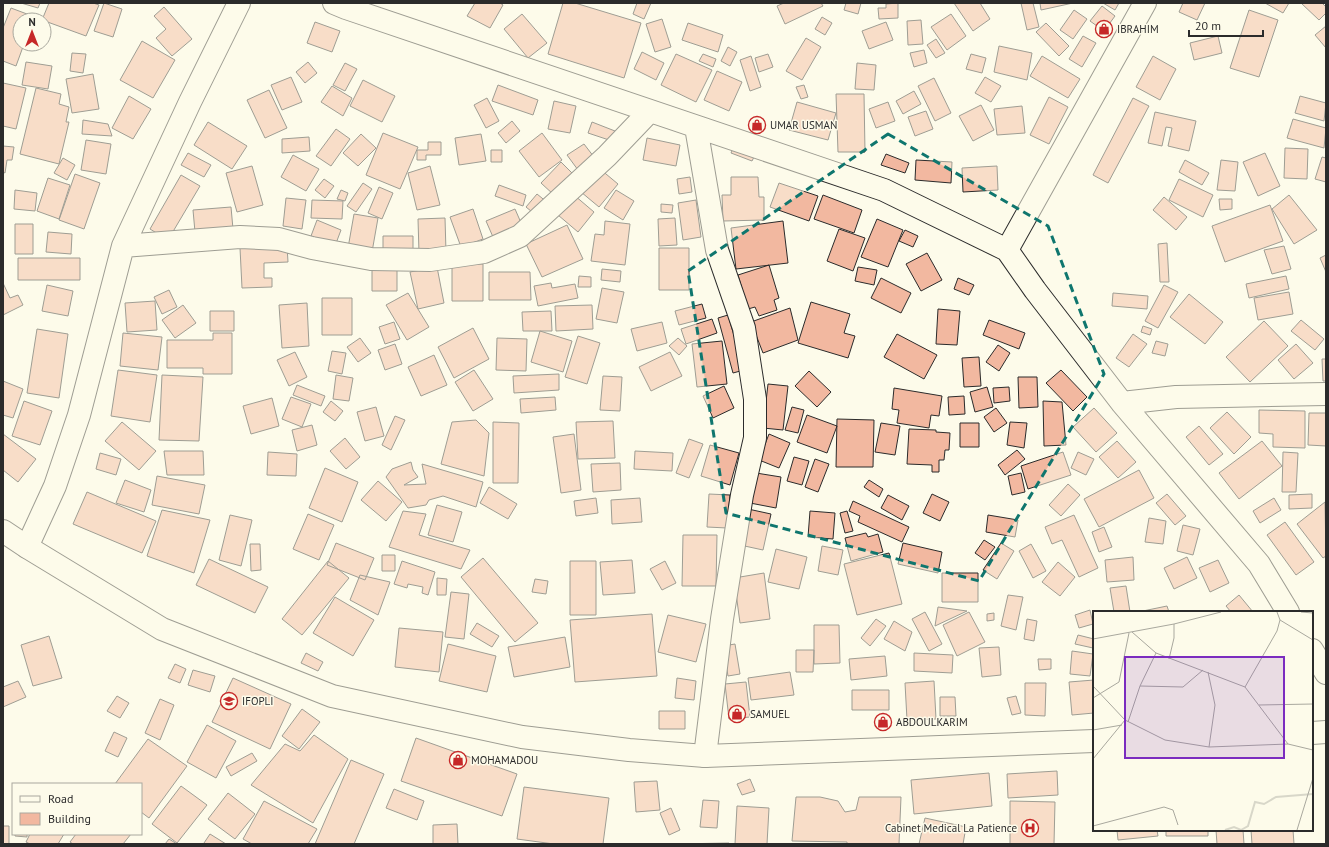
<svg xmlns="http://www.w3.org/2000/svg" width="1329" height="847" font-family="'PT Sans',sans-serif">
<rect width="100%" height="100%" fill="#fdfbea"/>
<path fill="#f2b8a0" stroke="#2b2b2b" d="M21,3H40L38,8Z
M49,3H93L99,5L86,36L42,20Z
M104,3L122,9L113,37L94,31Z
M475,3H500L503,5L490,28L467,16Z
M563,3H575L641,23L624,78L548,54Z
M637,3H651L644,19L633,14Z
M784,3H821L823,6L785,24L777,6Z
M846,3H861L858,14L844,10Z
M898,3V18L879,19L878,8H886V4Z
M954,3H980L990,19L973,31Z
M1021,3H1033L1039,27L1027,30Z
M1040,3H1073L1041,10Z
M1103,3H1119L1115,10Z
M1183,3H1205L1197,20L1179,12Z
M1265,3H1289L1283,13Z
M1301,3H1322L1326,7V13L1319,20Z
M1102,6L1115,16L1104,31L1090,21Z
M164,7L192,39L172,56L156,38L166,29L154,16Z
M11,8L35,17L33,20H20V44H24L16,66L3,61V28Z
M1074,10L1087,19L1073,39L1060,30Z
M1249,10L1278,20L1259,77L1230,68Z
M522,14L547,43L528,58L504,29Z
M951,14L966,36L947,50L931,27Z
M822,17L832,23L825,35L815,29Z
M662,19L671,47L655,52L646,24Z
M921,20L923,44L908,45L907,21Z
M315,22L340,31L332,52L307,43Z
M886,22L893,40L869,49L862,31Z
M688,23L723,35L718,52L682,40Z
M1046,23L1069,46L1059,56L1036,32Z
M1326,26V48L1315,35Z
M1083,36L1096,43L1082,67L1069,59Z
M1218,36L1222,53L1194,60L1190,43Z
M806,38L821,47L802,80L786,71Z
M936,39L945,53L936,58L927,45Z
M142,41L175,60L153,98L120,80Z
M999,46L1032,53L1027,80L994,72Z
M728,47L737,52L730,66L721,61Z
M924,50L927,63L914,67L910,53Z
M642,52L664,63L656,80L634,69Z
M72,53L86,54L83,73L70,71Z
M676,54L712,70L696,102L661,85Z
M703,54L716,59L713,67L699,61Z
M768,54L773,67L759,72L755,58Z
M971,54L986,58L982,73L966,69Z
M751,56L761,87L750,91L740,60Z
M1042,56L1080,79L1068,98L1030,76Z
M1153,56L1176,69L1160,100L1136,87Z
M26,62L52,66L48,89L22,85Z
M308,62L317,73L305,83L296,72Z
M345,63L357,69L345,91L333,85Z
M857,63L876,65L874,90L855,89Z
M717,71L742,82L729,111L704,100Z
M93,74L99,109L72,113L66,79Z
M291,77L302,102L282,110L271,85Z
M985,77L1001,86L991,102L975,93Z
M934,78L951,113L935,121L918,86Z
M363,80L395,96L382,122L350,106Z
M3,83L26,88L16,129L3,126Z
M498,85L538,100L533,115L492,101Z
M804,85L808,97L801,99L796,87Z
M332,86L352,98L343,116L321,102Z
M36,88L61,94L59,104L69,107L66,122H69L59,164L20,154Z
M269,90L287,128L265,138L247,100Z
M914,91L921,104L903,114L896,101Z
M836,94H864L865,152H838Z
M129,96L151,109L133,139L112,128Z
M1300,96L1326,103L1324,121L1295,113Z
M1049,97L1068,107L1049,144L1030,135Z
M487,98L499,121L486,128L474,105Z
M1133,98L1149,106L1108,183L1093,175Z
M554,101L576,106L570,133L548,129Z
M797,102L836,113L828,140L789,130Z
M888,102L895,121L876,128L869,109Z
M981,105L994,130L973,141L959,116Z
M1022,106L1025,133L997,135L994,109Z
M926,111L933,129L915,136L908,117Z
M1155,112L1196,121L1189,151L1168,146L1172,128L1166,127L1162,146L1148,143Z
M1293,119L1326,128L1324,148L1287,138Z
M83,120L108,124L112,136L82,134Z
M512,121L520,131L506,143L498,133Z
M208,122L247,146L232,169L194,145Z
M592,122L615,131L612,141L588,133Z
M336,129L350,139L331,166L316,156Z
M383,133L418,147L400,189L366,175Z
M542,133L562,160L539,177L519,151Z
M361,134L376,148L358,166L343,153Z
M481,134L486,161L459,165L455,138Z
M309,137L310,151L282,153V139Z
M647,138L680,145L676,166L643,160Z
M86,140L111,144L106,174L81,170Z
M428,142H441V155H426V160H417V150H428Z
M584,144L594,157L578,170L567,155Z
M735,144L756,153L752,161L731,153Z
M3,146L14,147L12,160H7L5,173L3,172Z
M1285,148L1308,149L1307,179L1284,178Z
M491,150H502V162H491Z
M188,153L211,165L204,177L181,165Z
M1265,153L1280,186L1258,196L1243,162Z
M886,154L909,163L905,173L881,165Z
M293,155L319,169L306,191L281,177Z
M1322,157L1326,158V182L1315,179Z
M63,158L75,165L67,180L54,173Z
M916,160L952,162L951,183L915,180Z
M1185,160L1209,173L1202,185L1179,172Z
M1221,160L1238,162L1235,191L1217,190Z
M561,162L574,175L554,195L541,183Z
M252,166L263,205L237,212L226,173Z
M430,166L440,205L417,210L408,173Z
M997,166L998,190L963,192L962,168Z
M600,169L618,184L599,207L581,192Z
M75,174L100,183L84,229L59,220Z
M181,175L200,186L168,240L150,229Z
M690,177L692,192L679,194L677,179Z
M731,177H758L759,197H764V220L723,221L722,195H731Z
M48,178L70,185L59,219L37,211Z
M324,179L334,186L325,198L315,190Z
M1179,179L1213,195L1203,217L1169,200Z
M363,183L372,189L356,212L347,206Z
M779,183L818,196L809,221L770,207Z
M499,185L526,195L523,206L495,196Z
M379,187L393,193L382,219L368,213Z
M15,190L37,193L35,211L14,209Z
M341,190L348,193L345,201L337,199Z
M616,190L634,201L623,220L604,208Z
M537,194L548,203L537,216L526,207Z
M574,195L594,212L578,232L558,215Z
M823,195L862,210L854,233L814,219Z
M1289,195L1317,230L1294,244L1272,209Z
M1164,197L1187,217L1176,230L1153,210Z
M286,198L306,200L302,229L283,226Z
M1219,199H1232V209L1220,210Z
M312,200L343,201L342,219L311,218Z
M696,200L701,237L683,240L678,203Z
M661,204L673,205L672,213L661,212Z
M1270,205L1283,241L1225,262L1212,226Z
M231,207L233,229L195,232L193,210Z
M473,209L483,239L461,247L450,217Z
M515,209L522,225L493,237L486,221Z
M354,214L378,218L372,252L348,248Z
M445,218L446,252L419,253L418,219Z
M675,218L677,245L659,246L658,219Z
M877,219L903,230L888,267L861,257Z
M317,220L341,230L335,246L311,236Z
M605,221L630,224L625,265L591,261L595,234L604,235Z
M783,221L788,263L736,269L731,228Z
M15,224H33V254H15Z
M567,225L583,259L542,277L526,244Z
M839,229L865,238L853,271L827,261Z
M905,230L918,236L913,247L899,241Z
M48,232L72,234L71,254L46,252Z
M383,236H413V252H383Z
M1167,243L1169,282H1160L1158,244Z
M287,246L288,262L264,263V278H272V287L242,288L240,248Z
M1284,246L1291,269L1272,274L1264,250Z
M659,248H689V290H659Z
M927,253L942,280L921,291L906,264Z
M1326,255V272L1320,258Z
M18,258H80V280H18Z
M452,264H483V301H452Z
M769,265L779,298L774,300L777,310L759,316L755,307L748,309L738,275Z
M437,267L444,303L418,309L410,272Z
M858,267L877,270L874,285L855,281Z
M372,269H397V291H372Z
M602,269L621,271L620,282L601,280Z
M489,272H530L531,300H489Z
M579,276L591,277V287H578Z
M1286,276L1289,289L1249,298L1246,284Z
M881,278L911,293L901,313L871,298Z
M958,278L974,285L969,295L954,289Z
M3,283L10,298L18,295L23,305L3,315Z
M551,283L552,288L575,284L578,298L538,306L534,286Z
M47,285L73,291L68,316L42,311Z
M1164,285L1178,292L1158,328L1145,321Z
M602,288L624,292L617,323L596,319Z
M169,290L177,307L162,314L154,297Z
M1289,292L1293,314L1258,320L1254,298Z
M408,293L429,327L407,340L386,305Z
M1113,293L1148,296L1147,309L1112,306Z
M1189,294L1223,322L1205,344L1170,317Z
M322,298H352V335H322Z
M155,301L157,330L127,332L125,303Z
M811,302L850,314L844,333L855,336L848,358L798,343Z
M307,303L309,346L282,348L279,305Z
M702,304L706,318L679,325L675,311Z
M183,305L196,323L175,338L162,320Z
M592,305L593,329L556,331L555,306Z
M790,308L798,340L763,353L751,322Z
M938,309L960,311L957,345L936,344Z
M210,311H234V331H210Z
M551,311L552,331H523L522,312Z
M728,315L744,370L733,373L718,318Z
M712,319L717,333L686,344L681,329Z
M989,320L1025,333L1019,349L983,335Z
M1301,320L1324,339L1315,350L1291,331Z
M1264,321L1288,346L1250,382L1226,357Z
M394,322L400,339L385,344L379,327Z
M662,322L667,343L637,351L631,329Z
M1143,326L1152,329L1150,335L1141,332Z
M473,328L489,359L454,378L438,347Z
M37,329L68,334L59,398L27,393Z
M540,331L572,341L563,372L531,362Z
M123,333L162,337L158,370L120,366Z
M213,333H232V374H203V368H167V340H213Z
M897,334L937,355L924,379L884,357Z
M1133,334L1147,344L1129,367L1116,358Z
M578,336L600,343L587,384L565,377Z
M360,338L371,353L358,362L347,347Z
M497,338L527,339L526,371L496,370Z
M678,338L687,346L679,355L669,346Z
M722,341L727,384L697,387L692,344Z
M1156,341L1168,344L1165,356L1152,353Z
M395,344L402,364L385,370L378,350Z
M1296,344L1313,363L1294,379L1278,360Z
M998,345L1010,353L999,371L986,362Z
M332,351L346,353L342,374L328,371Z
M295,352L307,377L289,386L277,360Z
M670,352L682,376L651,391L639,367Z
M434,355L447,385L421,396L408,367Z
M979,357L981,386L964,387L962,358Z
M1322,359H1326V381H1323Z
M118,370L157,375L150,422L111,416Z
M474,370L493,399L473,411L455,382Z
M1061,370L1087,397L1073,411L1046,383Z
M809,371L831,392L817,407L795,386Z
M559,374V390L514,393L513,376Z
M162,375L203,377L199,441L159,440Z
M336,375L353,378L349,401L333,399Z
M603,376L622,377L620,411L600,410Z
M1018,377H1037L1038,407L1019,408Z
M3,381L23,389L13,418L3,415Z
M768,384L788,386L783,430L763,428Z
M297,385L325,396L321,406L293,395Z
M724,386L734,408L713,418L703,396Z
M987,387L993,407L975,412L970,392Z
M1009,387L1010,401L994,403L993,388Z
M894,388L942,396L939,416L931,415L929,428L897,423L899,410L892,409Z
M964,396L965,414L949,415L948,397Z
M291,397L311,404L302,427L282,419Z
M555,397L556,410L521,413L520,399Z
M272,398L279,426L251,434L243,406Z
M24,401L52,411L40,445L12,436Z
M331,401L343,411L335,421L323,412Z
M1043,401L1062,402L1066,445L1044,446Z
M376,407L384,436L365,441L357,412Z
M792,407L804,410L798,433L785,430Z
M996,408L1007,423L994,432L984,417Z
M1094,408L1117,433L1096,452L1073,427Z
M1259,410L1305,411V448L1273,447V434L1259,433Z
M1227,412L1251,437L1234,454L1210,428Z
M1309,413H1326V446L1308,445Z
M807,415L837,426L827,453L797,442Z
M395,416L405,420L391,450L382,445Z
M837,419L874,420L873,467H836Z
M476,420L489,433L484,476L441,464L452,422Z
M613,421L615,458L578,459L576,422Z
M122,422L156,451L139,470L105,441Z
M493,422L519,423L518,483H493Z
M1010,422L1027,423L1024,448L1007,445Z
M881,423L900,426L895,455L875,452Z
M960,423H979V447H960Z
M312,425L317,445L297,451L292,430Z
M1199,426L1223,454L1209,465L1186,437Z
M909,429L936,430V432L950,433L949,450H945L944,460H939V472H932V465L907,464Z
M3,434L36,459L18,482L3,470Z
M574,434L581,490L561,493L553,437Z
M769,434L790,443L779,468L759,460Z
M345,438L360,457L346,469L330,451Z
M689,439L703,444L689,478L676,473Z
M1117,441L1136,462L1118,478L1099,457Z
M1262,441L1282,466L1239,499L1219,473Z
M710,445L739,453L730,485L701,476Z
M1017,450L1025,459L1005,475L998,465Z
M164,451H203L204,475H167Z
M635,451L673,453L672,471L634,469Z
M268,452L297,454L296,476L267,475Z
M1063,452L1071,475L1028,489L1021,466Z
M1078,452L1094,459L1086,475L1071,468Z
M1283,452L1298,453L1296,492H1282Z
M100,453L121,459L116,475L96,469Z
M794,457L809,461L802,485L787,481Z
M815,459L829,464L818,492L805,487Z
M411,462L413,470L418,477L404,485L426,484L422,464L483,482L476,507L443,496L429,500L426,505L408,508L386,477L392,469Z
M620,463L621,490L593,492L591,464Z
M325,468L358,482L342,522L309,508Z
M1139,470L1154,498L1099,527L1084,499Z
M756,473L781,477L776,508L750,503Z
M1021,473L1025,492L1012,495L1008,476Z
M157,476L205,485L199,514L152,505Z
M125,480L151,490L144,512L116,503Z
M869,480L883,489L879,497L864,487Z
M378,481L402,502L386,521L361,500Z
M1068,484L1080,495L1061,516L1049,505Z
M489,487L517,504L508,519L480,503Z
M87,492L156,521L142,553L73,524Z
M709,494L730,495L727,528L707,527Z
M932,494L949,502L940,521L923,513Z
M1167,494L1186,516L1175,525L1156,503Z
M1312,494V508L1289,509V495Z
M888,495L909,506L902,520L881,508Z
M596,498L598,513L576,516L574,501Z
M640,498L642,522L612,524L611,500Z
M1274,498L1281,510L1260,523L1253,511Z
M853,501L909,527L902,542L858,522L860,516L849,511Z
M1325,502L1326,556L1323,558L1297,524Z
M437,505L462,512L453,542L428,535Z
M748,509L771,514L763,550L740,545Z
M162,510L210,520L194,573L147,556Z
M403,511L426,514L419,535L470,550L461,569L389,547Z
M810,511L835,513L833,539L808,537Z
M847,511L853,531L845,533L840,513Z
M308,514L334,525L319,560L293,549Z
M230,515L252,520L241,566L219,560Z
M988,515L1018,520L1015,537L986,532Z
M1074,515L1098,568L1079,577L1062,540L1052,544L1045,527Z
M1149,518L1166,521L1163,544L1145,542Z
M1285,522L1314,562L1296,575L1267,535Z
M1183,525L1200,529L1193,555L1177,551Z
M1104,527L1112,547L1099,552L1092,532Z
M866,533L868,537L878,534L883,552L851,561L845,538Z
M683,535H717L716,586H682Z
M984,540L995,547L985,560L975,553Z
M336,543L374,558L365,580L327,565Z
M903,543L942,552L938,573L898,564Z
M1001,543L1014,551L997,579L983,570Z
M250,544H260L261,570L251,571Z
M1031,544L1046,571L1033,578L1019,551Z
M822,546L843,550L838,575L818,571Z
M776,549L807,557L799,589L768,582Z
M889,553L902,604L857,615L844,564Z
M382,555H395V571H382Z
M1133,557L1134,580L1107,582L1105,560Z
M1187,557L1197,578L1174,589L1164,568Z
M483,558L538,623L515,642L461,577Z
M209,559L268,587L255,613L196,585Z
M632,560L635,593L603,595L600,562Z
M1218,560L1229,583L1210,592L1199,568Z
M328,561L349,578L302,635L282,619Z
M402,561L435,572L428,595L422,593L423,587L408,584L407,588L394,584Z
M570,561H596V615H570Z
M665,561L676,583L662,590L650,569Z
M1058,562L1075,577L1060,596L1042,582Z
M764,573L770,619L740,623L734,578Z
M942,573H978V602H942Z
M360,575L390,582L378,615L350,600Z
M437,578L447,579L446,595H437Z
M535,579L548,581L546,594L532,592Z
M1126,586L1130,612H1114L1110,588Z
M451,592L469,594L464,639L445,637Z
M1008,595L1023,597L1016,630L1001,626Z
M1239,595L1253,612H1231L1226,606Z
M335,597L374,620L353,656L313,633Z
M1167,606L1169,612H1138Z
M938,607L967,611L935,626Z
M1090,610L1093,624L1079,628L1075,615Z
M925,612L942,644L929,651L912,619Z
M969,612L985,642L957,656L943,625Z
M994,613V620L987,621V614Z
M652,614L657,676L575,682L570,620Z
M668,615L706,624L696,662L658,652Z
M876,619L886,626L870,646L861,638Z
M1027,619L1037,621L1034,641L1024,639Z
M894,621L912,632L905,651L884,639Z
M477,623L499,636L492,647L470,634Z
M814,625H839L840,663L814,664Z
M399,628L443,632L439,672L395,667Z
M1078,635L1094,639L1093,648L1075,644Z
M49,636L62,678L33,686L21,645Z
M565,637L570,667L514,677L508,647Z
M448,644L496,656L487,692L439,681Z
M735,644L740,674L728,676L723,646Z
M999,647L1001,675L982,677L979,648Z
M796,650H814L813,672H796Z
M1072,651L1093,654L1090,676L1070,674Z
M306,653L323,662L318,671L301,663Z
M914,653L953,655L952,673L914,671Z
M885,656L887,676L851,680L849,659Z
M1038,659H1051V669L1039,670Z
M175,664L186,669L180,683L168,678Z
M193,670L215,676L210,692L188,685Z
M790,672L794,695L751,700L748,678Z
M233,678L291,704L270,749L212,722Z
M677,678L696,681L694,700L675,698Z
M1094,680V713L1072,715L1069,682Z
M18,681L26,697L3,707V687Z
M934,681L936,719L907,720L905,683Z
M746,682L750,717L729,719L725,684Z
M1025,683H1046L1045,716L1025,715Z
M852,690H889V710H852Z
M117,696L129,703L120,718L107,711Z
M1016,696L1021,713L1012,715L1007,698Z
M940,697H955L956,716H940Z
M160,699L174,705L160,740L145,733Z
M302,709L320,722L299,749L282,736Z
M659,711H685V729H659Z
M207,725L236,741L216,778L187,762Z
M114,732L127,738L118,757L105,751Z
M314,735L348,759L313,823L251,785L285,744L300,751Z
M416,738L517,774L502,816L401,781Z
M148,739L187,766L149,818L141,812V784H115Z
M252,753L257,761L231,776L226,767Z
M351,760L384,774L354,844H315Z
M1057,771L1058,795L1008,798L1007,774Z
M989,773L992,806L914,814L911,780Z
M750,779L755,791L742,795L737,784Z
M657,781L660,810L636,812L634,782Z
M181,786L207,805L177,843L152,824Z
M524,787L609,798L603,844H554L517,839Z
M394,789L424,801L417,820L386,808Z
M228,793L255,814L235,839L208,819Z
M796,797H820L838,801L845,812L856,810L859,797H901L899,844H847V842L792,841Z
M703,800L719,801L717,828L700,827Z
M264,801L317,829L308,844H252L243,839Z
M1010,801L1055,802L1054,844H1010Z
M737,806L769,808L767,844H735Z
M671,808L680,830L669,835L660,813Z
M925,818L966,827L963,844H919Z
M457,824L458,844H433V825Z
M3,826H9V844H3Z
M1117,830H1157L1158,836L1118,840Z
M1166,830H1208V836H1166Z
M1216,830H1243L1244,844H1217Z
M1251,830H1293L1294,844H1252Z
M15,834H27V837L15,836Z
M30,834H64L58,844H30L26,842Z
M76,834H131L123,844H73L70,842Z
M210,834L226,844H205L204,843Z
M169,839L177,844H165Z
M729,843V844H675Z"/>
<g fill="none" stroke-linecap="round" stroke-linejoin="round">
<g stroke="#2b2b2b" stroke-width="24">
<path id="street" d="M334,3L346,8L884,190L1007,250L1035,290L1122,403L1259,564L1288,612
M696,127L717,250L744,328L755,399V438L742,495L722,619L705,756
M123,246L240,237L279,239L312,248L371,259L430,260L484,252L520,236L607,156L650,111
M1007,250L1145,3
M1122,403L1176,397L1326,394
M27,547L55,486L79,415L123,246L190,102L239,3
M1312,650L1326,673"/>
</g>
<g stroke="#2b2b2b" stroke-width="24">
<path id="primary" d="M3,531L27,547L162,629L332,696L522,737L629,750L705,756L1094,741
M1312,733L1326,732"/>
</g>
<use href="#street" stroke="#fdfbea" stroke-width="22"/>
<use href="#primary" stroke="#fdfbea" stroke-width="22"/>
</g>
<path d="M0 0H1329V847H0ZM888,134L1048,226L1104,374L979,581L726,513L688,271Z" fill="#fdfbea" fill-opacity=".55" fill-rule="evenodd"/>
<path fill="none" stroke="#0f766e" stroke-width="3" stroke-dasharray="8 5" stroke-linejoin="round" d="M888,134L1048,226L1104,374L979,581L726,513L688,271Z"/>
<defs>
<g id="shop-ring" transform="scale(0.9)"><circle r="9.5" fill="#fdfbea" stroke="#c62828" stroke-width="1.5"/><path d="M-5-2.5h2.3a2.7 3.5 0 0 1 5.4 0H5L5.5 6h-11ZM-1.5-2.5h3a1.5 2.3 0 0 0-3 0Z" fill="#c62828"/></g>
<g id="university-ring" transform="scale(0.9)"><circle r="9.5" fill="#fdfbea" stroke="#c62828" stroke-width="1.5"/><path d="M0-5L7-2L0 1L-7-2ZM-4 1L0 2.5L4 1V4Q0 6-4 4Z" fill="#c62828"/></g>
<g id="hospital-ring" transform="scale(0.9)"><circle r="9.5" fill="#fdfbea" stroke="#c62828" stroke-width="1.5"/><path d="M-5-5h3v3.5h4V-5h3V5h-3V1.5h-4V5h-3Z" fill="#c62828"/></g>
</defs>
<g fill-rule="evenodd">
<use href="#shop-ring" x="1104" y="29"/>
<use href="#shop-ring" x="757" y="125"/>
<use href="#university-ring" x="229" y="701"/>
<use href="#shop-ring" x="737" y="714"/>
<use href="#shop-ring" x="883" y="722"/>
<use href="#shop-ring" x="458" y="760"/>
<use href="#hospital-ring" x="1030" y="828"/>
</g>
<g text-anchor="middle" dominant-baseline="central" stroke-width="3" stroke-linejoin="round" paint-order="stroke">
<g font-size="11" fill="#2b2b2b" stroke="#fdfbea" text-anchor="start">
<text x="1117" y="29">IBRAHIM</text>
<text x="770" y="125">UMAR USMAN</text>
<text x="242" y="701">IFOPLI</text>
<text x="750" y="714">SAMUEL</text>
<text x="896" y="722">ABDOULKARIM</text>
<text x="471" y="760">MOHAMADOU</text>
<text x="1017" y="828" text-anchor="end">Cabinet Medical La Patience</text>
</g>
</g>
<g transform="translate(1093 611)">
<rect width="220" height="220" fill="#fdfbea"/>
<path fill="none" stroke="#d8d7c9" stroke-width="2" d="M132,219L141,216L148,219L155,215L162,191L171,193L183,186L220,183"/>
<path fill="none" stroke="#a9a89e" stroke-width="1" d="M184,1L187,9L220,29M208,1L220,2M39,21L63,42L152,76L195,133M0,28L81,13L128,1M76,48L81,27V13M115,61L122,94L116,136M0,75L32,109L72,129L116,136L195,133L220,139M47,75L90,76L110,59M152,76L184,20L187,9M0,87L26,71L36,22M166,94L220,93M35,111L47,75L63,42M0,119L29,114M0,148L32,109M0,215L71,196L80,199L85,214M204,219L220,167"/>
<path fill="#7b2cbf" fill-opacity="0.15" stroke="#7b2cbf" stroke-width="2" d="M32,46H191V147H32Z"/>
<rect width="220" height="220" fill="none" stroke="#2b2b2b" stroke-width="2"/>
</g>
<rect width="1329" height="847" fill="none" stroke="#2b2b2b" stroke-width="8"/>
<rect x="12" y="783" width="130" height="52" fill="#fdfbea" stroke="#a9a89e"/>
<rect x="20" y="796" width="20" height="6" fill="#fdfbea" stroke="#a9a89e"/>
<text x="48" y="803" font-size="12" fill="#2b2b2b">Road</text>
<rect x="20" y="813" width="20" height="12" fill="#f2b8a0" stroke="#a9a89e"/>
<text x="48" y="823" font-size="12" fill="#2b2b2b">Building</text>
<g transform="translate(32 32)"><circle r="19" fill="#fdfbea" stroke="#a9a89e"/>
<path d="M0-3L7 15L0 10L-7 15Z" fill="#c62828"/>
<text y="-6" font-size="11" font-weight="bold" text-anchor="middle" fill="#2b2b2b">N</text>
</g>
<path d="M1189 30v6h74v-6" fill="none" stroke="#2b2b2b" stroke-width="2"/>
<text x="1195" y="30" font-size="12" fill="#2b2b2b" stroke="#fdfbea" stroke-width="3" paint-order="stroke">20 m</text>
</svg>
